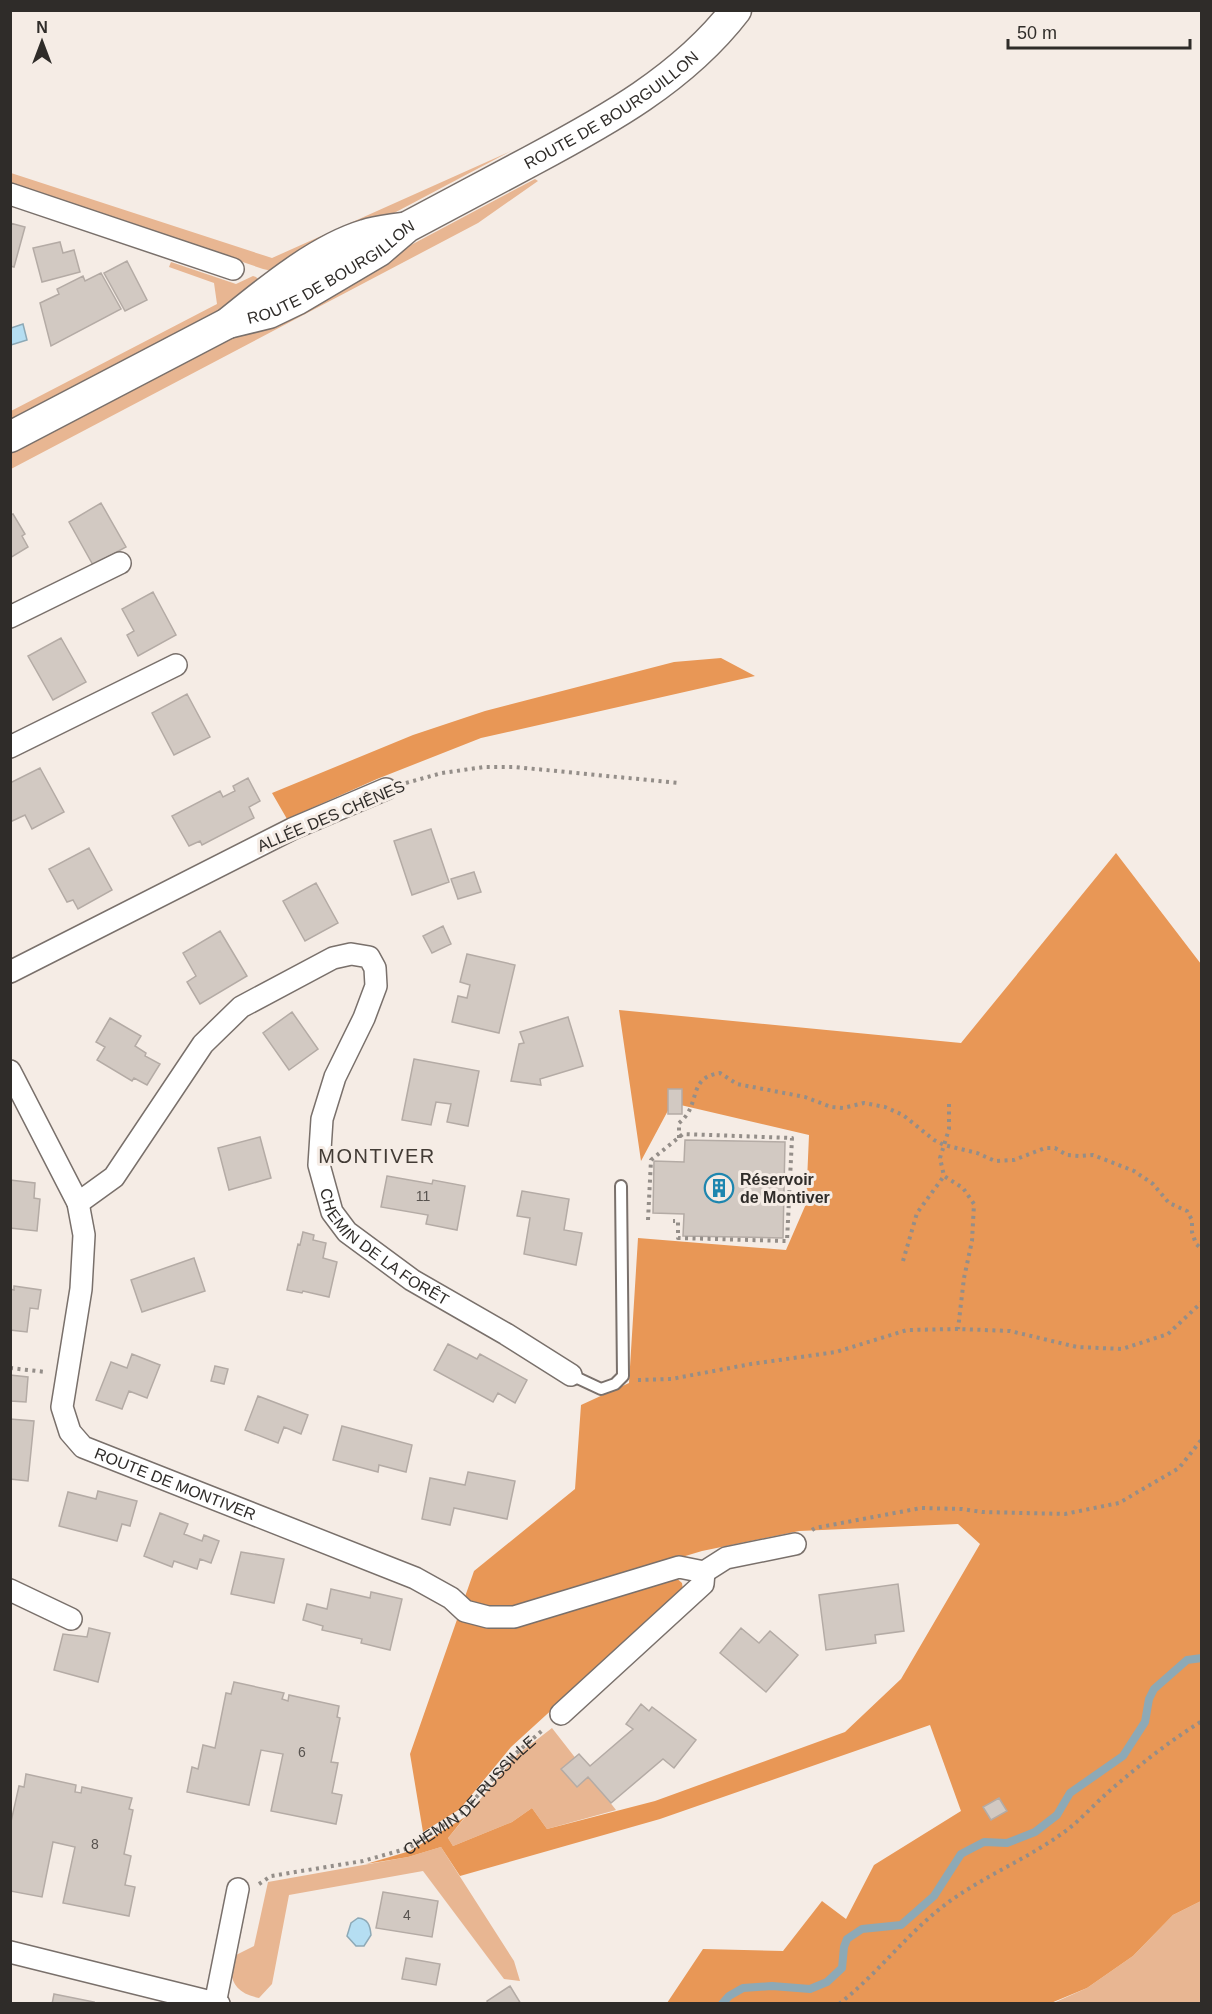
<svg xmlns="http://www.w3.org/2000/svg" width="1212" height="2014" font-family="Helvetica,sans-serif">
<rect width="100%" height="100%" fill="#f5ece5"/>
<path fill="#e8b692" d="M511,151L281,273L263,269L11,183V173L272,258Z
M535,179L538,181L478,223L11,469V451L349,278Z
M171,262L236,284L253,276L256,277L259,280L255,293L11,421V411L217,304L214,283L169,267Z
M552,1728L616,1810L547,1829L532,1808L512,1822L453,1846L448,1838L517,1755Z
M441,1847L514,1961L520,1981L504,1979L423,1871L289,1895L272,1984L259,1998C235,1993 227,1980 234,1956L254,1946L268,1882L408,1857Z
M1201,1901V2003L1051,2004L1087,1988L1133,1956L1173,1915Z"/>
<path fill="#e89756" d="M721,658L755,676L481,738L377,779L287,819L272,793L413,735L485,711L674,662Z
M1116,853L1201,964V1901L1173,1915L1133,1956L1087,1988L1051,2003H667L703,1949L783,1951L822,1901L846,1919L874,1865L961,1811L930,1725L660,1819L460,1876L441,1847L408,1857L366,1864L410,1851L465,1817L448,1838L453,1846L512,1822L532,1808L547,1829L655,1801L845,1732L901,1679L980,1544L958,1524L799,1531L702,1551L652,1566L674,1576L682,1583L683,1590L511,1747L460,1809L423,1832L410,1754L474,1571L575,1489L581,1405L629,1383L638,1238L786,1250L806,1204L809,1135L672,1103L641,1161L619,1010L961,1043Z"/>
<path fill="#b5def2" stroke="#8da9b6" stroke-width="1.5" d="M23,324L27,340L11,345V328Z
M358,1918C368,1919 370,1925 371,1935L364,1946H356L347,1936L351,1923Z"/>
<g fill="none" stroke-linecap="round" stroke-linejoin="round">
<path stroke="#8da9b6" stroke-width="8" d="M722,2004L729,1996L743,1988L772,1986L810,1989L827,1982L842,1968L844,1947L847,1939L862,1929L901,1925L934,1896L961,1854L984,1842L1007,1843L1035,1832L1057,1815L1070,1793L1123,1756L1145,1722L1149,1699L1154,1689L1187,1660L1202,1658"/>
</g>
<path fill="#d2c9c2" stroke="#b4aba5" stroke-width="1.5" d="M10,223L25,227L14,267L10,266Z
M60,242L63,253L74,250L80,272L42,282L33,248Z
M127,261L147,300L125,311L104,273Z
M101,273L121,309L51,346L40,303L59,294L57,289L83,276L85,281Z
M101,503L126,547L93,565L69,522Z
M13,514L25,534L22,536L28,547L10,558V515Z
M153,592L176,635L138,656L127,635L134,631L122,609Z
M61,638L86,682L53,700L28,656Z
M187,694L210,737L174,755L152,713Z
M40,768L64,812L32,829L25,815L10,822V783Z
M248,778L260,801L249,807L254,818L202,845L200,841L189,846L172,816L220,791L223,797L235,791L233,786Z
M431,829L449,882L412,895L394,841Z
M89,848L112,890L78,909L73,900L67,902L49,869Z
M474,872L481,892L458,899L451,879Z
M316,883L338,923L305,941L283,901Z
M443,926L451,944L432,953L423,936Z
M220,931L247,976L200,1004L187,982L196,976L183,953Z
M467,954L515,965L499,1033L452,1022L458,996L467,998L470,985L460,982Z
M292,1012L318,1049L289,1070L263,1033Z
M568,1017L583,1066L540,1079L541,1085L511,1081L519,1044L524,1043L520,1032Z
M110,1018L141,1036L135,1046L146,1053L145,1056L160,1064L147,1085L134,1078L132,1081L97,1060L105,1047L96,1042Z
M414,1059L479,1071L468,1126L447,1122L451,1104L436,1102L431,1125L402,1120Z
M668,1089H682V1114H668Z
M260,1137L271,1178L229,1190L218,1148Z
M685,1140L785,1142L783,1238L683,1236L684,1214L653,1213L654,1161L684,1162Z
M387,1176L432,1184L433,1180L465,1186L457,1230L426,1224L428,1215L381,1207Z
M10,1180L35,1183L34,1198L40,1199L37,1231L10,1228Z
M522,1191L569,1199L564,1230L582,1233L576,1265L524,1254L530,1218L517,1216Z
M303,1232L314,1235L313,1240L326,1243L323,1258L337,1262L329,1297L303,1291L302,1293L287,1290L298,1244L300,1245Z
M194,1258L205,1291L142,1312L131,1280Z
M14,1286L41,1290L38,1309L30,1308L27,1332L10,1330V1289L14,1290Z
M448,1344L477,1359L480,1354L527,1380L515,1403L498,1393L493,1402L434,1370Z
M132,1354L160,1365L147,1398L129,1391L122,1409L96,1400L111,1362L127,1368Z
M215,1366L228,1369L224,1384L211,1381Z
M10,1375L28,1377L26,1402L10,1401Z
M258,1396L308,1415L301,1434L284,1427L278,1443L245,1430Z
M10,1419L34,1421L28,1481L10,1479Z
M342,1426L412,1445L406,1472L379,1465L378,1472L333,1460Z
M468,1472L515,1481L507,1519L454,1508L450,1525L422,1519L430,1478L465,1485Z
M98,1491L137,1501L130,1526L122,1524L117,1541L59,1526L68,1492L96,1499Z
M160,1513L188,1524L184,1534L202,1541L204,1535L219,1541L211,1563L200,1559L197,1569L174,1561L172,1567L144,1556Z
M241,1552L284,1559L274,1603L231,1594Z
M898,1584L904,1631L875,1635L876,1643L826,1650L819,1595Z
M331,1589L370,1598L371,1592L402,1599L390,1650L361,1643L362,1639L322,1630L323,1626L303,1620L307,1604L327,1609Z
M89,1628L110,1633L98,1682L54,1670L63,1634L87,1637Z
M741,1628L759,1643L770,1631L798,1655L766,1692L720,1653Z
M234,1682L284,1693L282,1699L288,1701L289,1695L339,1706L337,1717L340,1718L331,1762L338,1763L332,1793L342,1795L336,1824L271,1811L283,1754L261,1750L249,1805L187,1792L192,1767L198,1769L203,1745L215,1748L226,1693L231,1694Z
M641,1704L649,1711L652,1707L696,1740L674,1768L663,1759L611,1803L588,1777L577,1787L561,1769L579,1754L590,1766L633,1729L626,1724Z
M26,1774L76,1785L75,1792L81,1793L82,1787L132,1798L129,1809L133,1810L124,1854L131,1856L125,1885L135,1887L129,1916L63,1903L75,1847L53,1842L42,1897L10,1891V1826L19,1786L24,1787Z
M999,1798L1007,1811L991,1820L983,1807Z
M383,1892L438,1901L432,1937L376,1928Z
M406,1958L440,1964L436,1985L402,1979Z
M510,1986L521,2004H488L487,2001Z
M54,1994L94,2002L93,2004H52Z"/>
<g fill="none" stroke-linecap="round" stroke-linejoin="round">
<g stroke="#79706b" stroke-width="14">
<path id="service" d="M571,1375L601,1389L615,1384L623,1376L621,1186"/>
</g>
<g stroke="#79706b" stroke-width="24">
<g id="minor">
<path d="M10,194L233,269"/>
<path d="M10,617L120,563"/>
<path d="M10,747L176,665"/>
<path d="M10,972L292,829L386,789"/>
<path id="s2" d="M10,1071L78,1203L84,1235L81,1289L62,1407L70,1432L83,1447L415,1578L451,1598L465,1611L488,1617H514L679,1567L704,1572L726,1558L795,1544"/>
<path id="s3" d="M78,1203L114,1177L203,1044L241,1007L333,958L351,954L369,957L375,968L376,986L364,1018L335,1077L322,1119L319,1165L332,1212L347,1232L412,1280L506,1334L571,1375"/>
<path d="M10,1590L71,1619"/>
<path d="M561,1714L703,1584L704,1572"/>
<path d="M10,1952L219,2004"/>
<path d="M215,2004L238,1889"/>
</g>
</g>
<g stroke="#79706b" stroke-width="33">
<g id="secondary">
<path id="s4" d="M228,323L269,313L296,300L379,251L407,227C448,205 490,183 531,161C606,121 683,79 736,10"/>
<path d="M10,437L228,323C266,292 318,249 365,235C377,231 390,230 402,228"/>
</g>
</g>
<g stroke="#948e89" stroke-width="4" stroke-dasharray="3 4.5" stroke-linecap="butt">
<path d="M406,783L442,773L484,767H515L679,783"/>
<path d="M949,1104V1129L940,1158L944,1176L963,1188L974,1204L972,1241L964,1278L958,1329"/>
<path d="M679,1138V1123C702,1105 686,1078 720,1073L737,1084L805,1097L831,1107L843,1108L864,1103L885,1107L903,1115L934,1140L944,1145L977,1153L995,1161L1014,1160L1045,1148H1055L1067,1155L1079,1156L1093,1155L1134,1171L1153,1184L1169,1203L1187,1211L1192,1220V1232L1196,1244L1202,1249"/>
<path d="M648,1220L651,1160L683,1134L792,1138L787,1241L678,1238V1221H673"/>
<path d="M903,1261L917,1213L944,1176"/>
<path d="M10,1368L46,1372"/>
<path d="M638,1380L671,1379L751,1364L836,1352L907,1330L958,1329L1010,1331L1077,1347L1122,1349L1168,1334L1202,1302"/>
<path d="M812,1530L815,1528L921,1508L962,1509L982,1512L1065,1514L1119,1503L1179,1468L1202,1439"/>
<path id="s1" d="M259,1884L271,1876L363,1861L409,1848L462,1813L515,1754L544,1729"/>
<path d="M839,2004C880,1972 911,1928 953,1899C990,1873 1031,1857 1067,1830C1081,1819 1094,1805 1107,1793C1137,1767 1168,1742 1202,1721"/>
</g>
<use href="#service" stroke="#fff" stroke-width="10"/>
<use href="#minor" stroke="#fff" stroke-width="21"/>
<use href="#secondary" stroke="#fff" stroke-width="30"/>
</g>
<defs>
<g id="building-ring" transform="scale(1.5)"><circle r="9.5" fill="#f5ece5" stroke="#1e86af" stroke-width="1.5"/><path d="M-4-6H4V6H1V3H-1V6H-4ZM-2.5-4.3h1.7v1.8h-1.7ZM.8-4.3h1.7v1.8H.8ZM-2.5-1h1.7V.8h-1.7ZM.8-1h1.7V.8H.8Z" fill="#1e86af"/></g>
</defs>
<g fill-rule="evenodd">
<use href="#building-ring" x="719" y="1188"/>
</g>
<g text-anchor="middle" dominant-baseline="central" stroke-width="6" stroke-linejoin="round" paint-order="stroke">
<g font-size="14" fill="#58534f">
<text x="423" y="1196">11</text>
<text x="302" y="1752">6</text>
<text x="95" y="1844">8</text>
<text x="407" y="1915">4</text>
</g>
<g font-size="16" fill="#2f2c29" stroke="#f5ece5">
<text stroke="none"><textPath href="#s4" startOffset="441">ROUTE DE BOURGUILLON</textPath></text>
<text stroke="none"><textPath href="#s4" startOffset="116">ROUTE DE BOURGILLON</textPath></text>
<text transform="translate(331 816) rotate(-23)">ALLÉE DES CHÊNES</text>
<text stroke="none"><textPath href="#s3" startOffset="729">CHEMIN DE LA FORÊT</textPath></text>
<text stroke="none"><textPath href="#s2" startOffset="500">ROUTE DE MONTIVER</textPath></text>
<text stroke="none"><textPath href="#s1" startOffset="236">CHEMIN DE RUSSILLE</textPath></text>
</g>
<g font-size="16" font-weight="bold" fill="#2f2c29" stroke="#f5ece5" text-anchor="start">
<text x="740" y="1179">Réservoir<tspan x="740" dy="18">de Montiver</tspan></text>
</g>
<g font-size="20" letter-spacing="1.5" fill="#423b35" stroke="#f5ece5">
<text x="377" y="1156">MONTIVER</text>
</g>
</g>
<rect width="1212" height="2014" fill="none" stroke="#2f2c29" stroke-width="24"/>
<g transform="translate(42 42)" stroke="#f5ece5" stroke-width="4.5" paint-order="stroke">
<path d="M0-4.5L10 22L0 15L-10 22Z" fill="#2f2c29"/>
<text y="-9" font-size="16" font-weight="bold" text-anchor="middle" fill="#2f2c29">N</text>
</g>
<path d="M1008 39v9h182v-9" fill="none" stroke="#2f2c29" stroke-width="3"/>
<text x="1017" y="39" font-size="18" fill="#2f2c29" stroke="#f5ece5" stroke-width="4.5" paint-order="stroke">50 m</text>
</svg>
